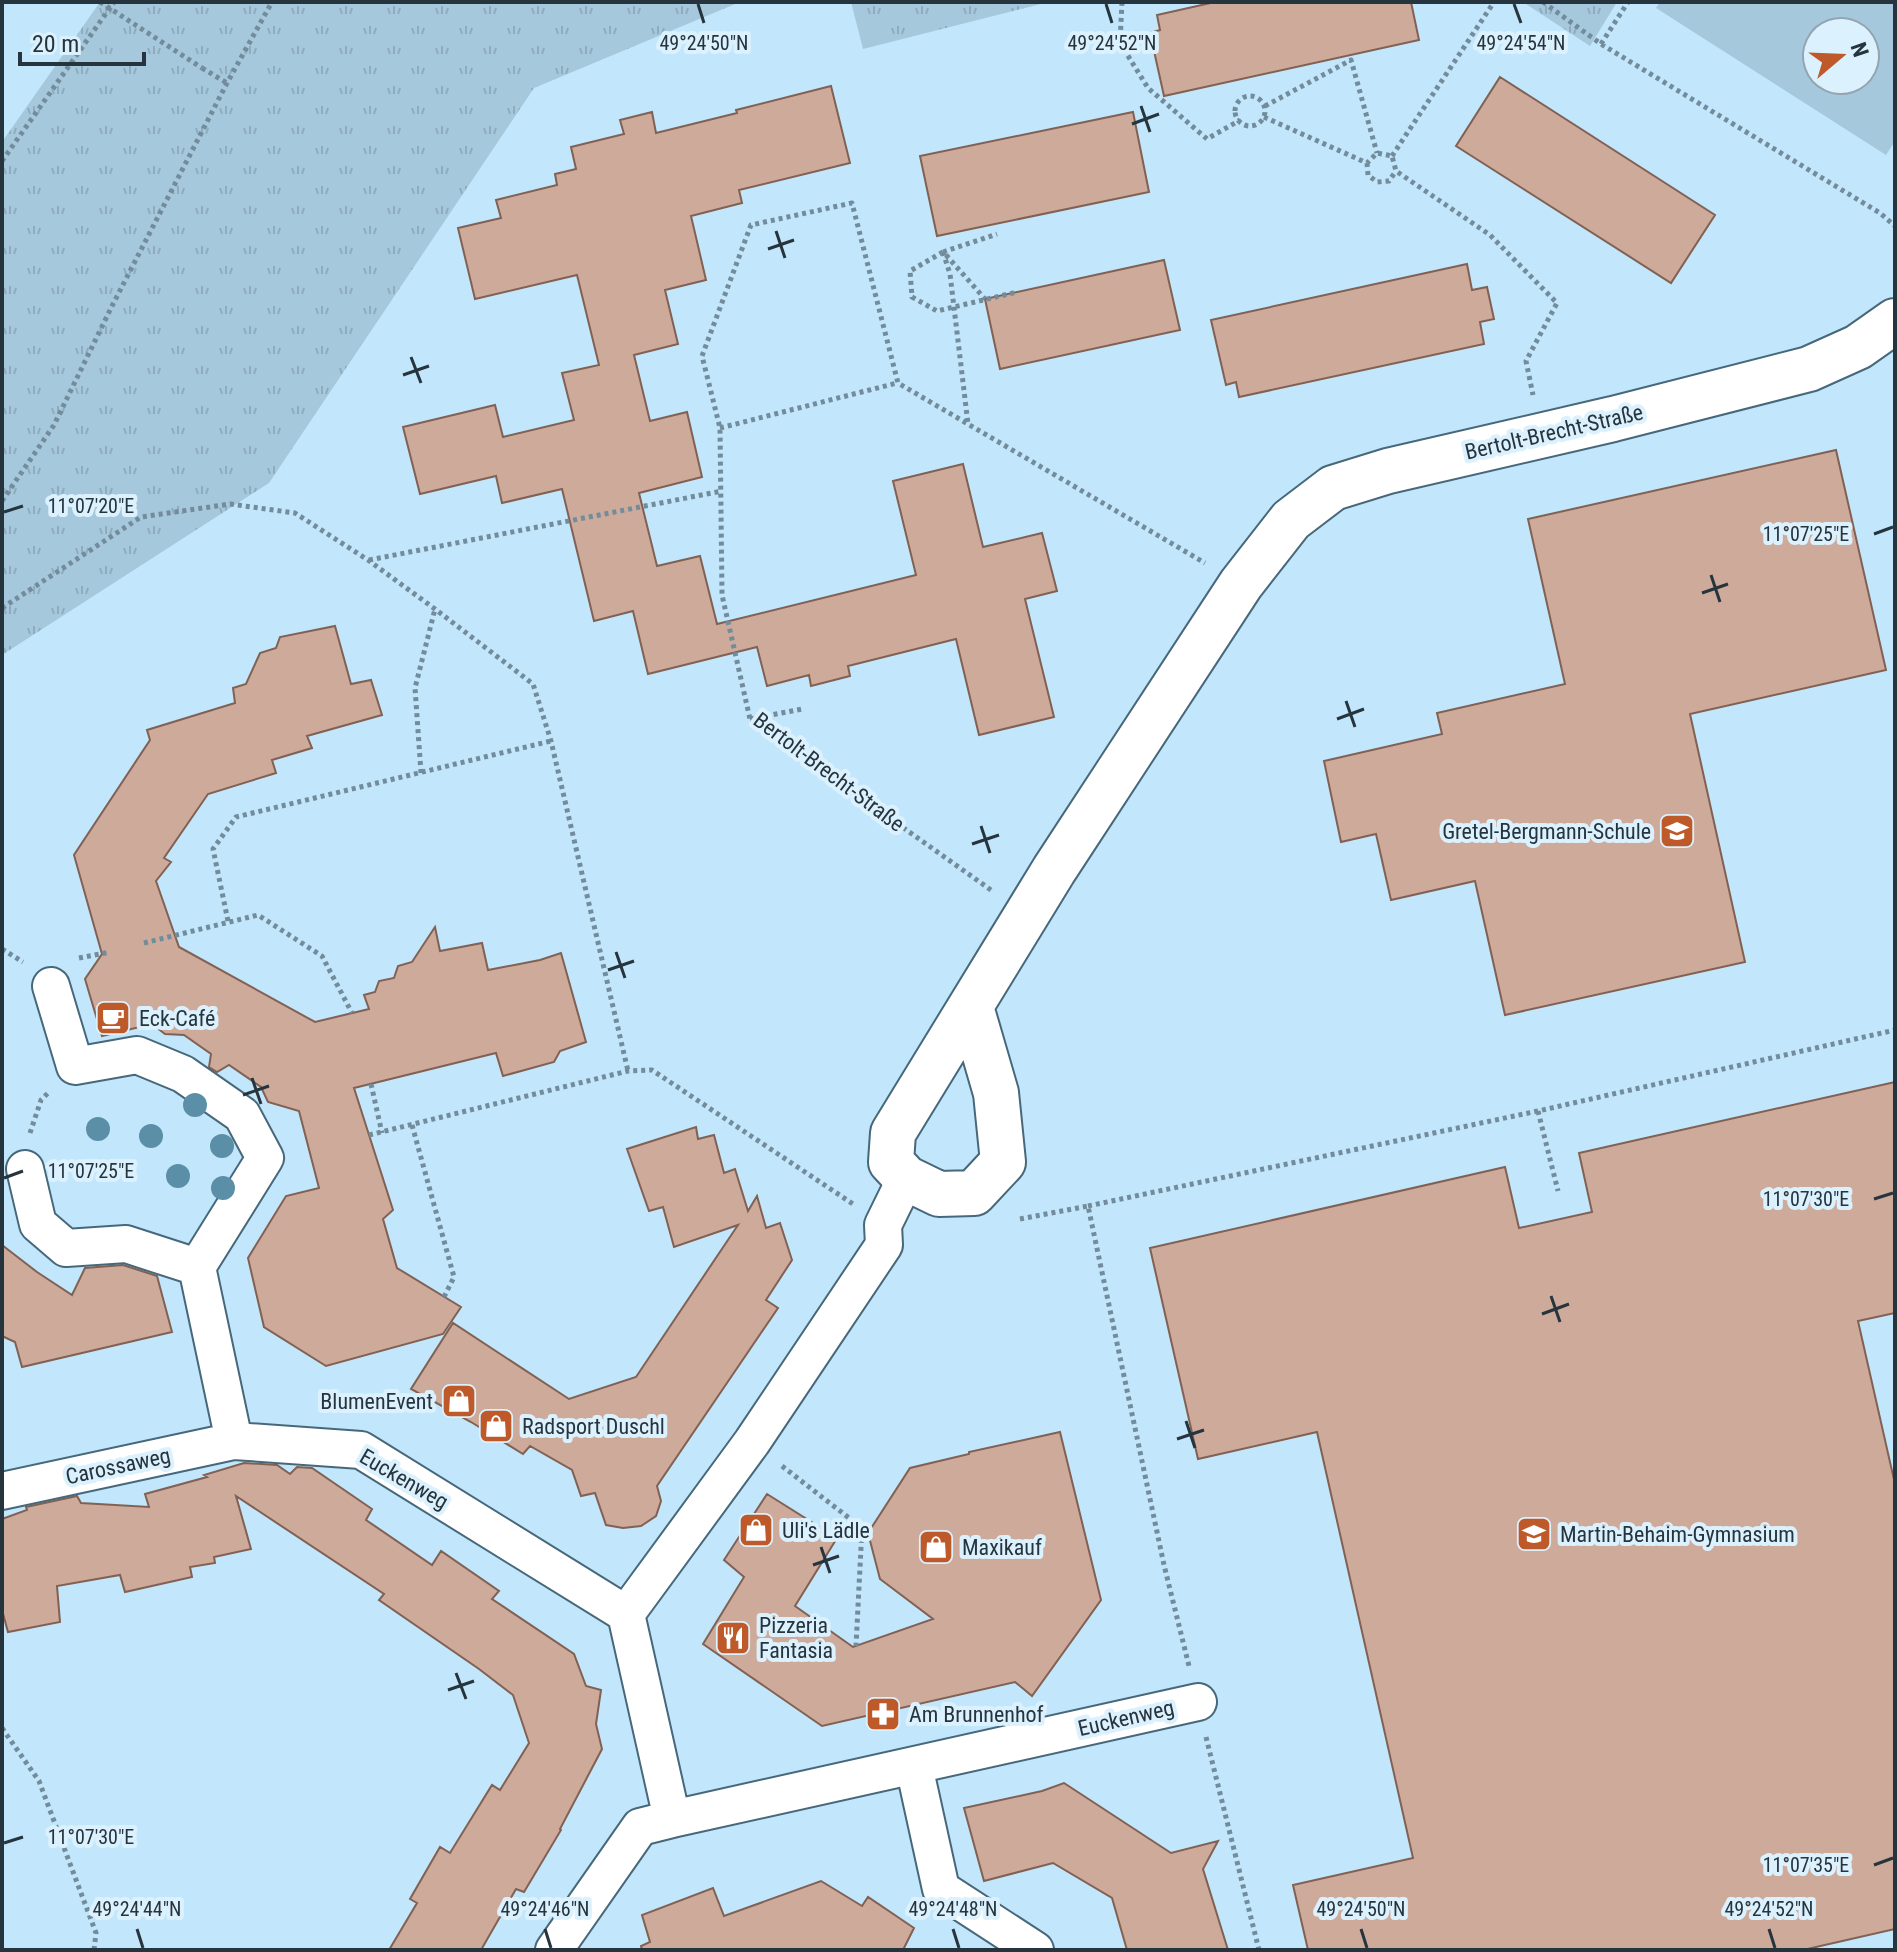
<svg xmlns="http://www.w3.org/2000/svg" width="1897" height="1952" font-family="'Roboto Condensed',sans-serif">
<defs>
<pattern id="grass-tufts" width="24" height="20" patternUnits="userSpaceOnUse" patternTransform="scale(2)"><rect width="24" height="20" fill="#a5c8dc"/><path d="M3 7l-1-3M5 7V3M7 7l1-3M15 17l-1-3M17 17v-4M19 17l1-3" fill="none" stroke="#8eacbe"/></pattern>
</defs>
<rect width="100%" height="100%" fill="#c2e6fb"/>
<path fill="url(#grass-tufts)" d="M100,2H740L534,88L269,483L2,655V142Z
M851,2H1045V3L863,49Z
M1523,2H1617L1590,46Z"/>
<path fill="#a5c8dc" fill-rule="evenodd" d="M1660,2H1895V141L1886,155L1656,8ZM1817,32H1865V80H1817Z"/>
<path fill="#ceaa9b" stroke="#816153" stroke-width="2" d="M1215,2H1411L1419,40L1164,96L1150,33L1160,30L1157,15Z
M1500,77L1715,215L1671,283L1456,146Z
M831,86L850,163L739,190L742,203L691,216L706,280L665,290L678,344L634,355L650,421L687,412L702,477L639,493L657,566L700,556L717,624L916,575L893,481L963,464L983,547L1042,533L1057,591L1025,599L1054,717L979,735L956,639L848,666L850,676L811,686L809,675L767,686L757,647L648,674L633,611L594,621L562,489L502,503L496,476L420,494L403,427L495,405L503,437L574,420L562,373L599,365L577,275L475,299L458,228L501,218L496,200L557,185L555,174L576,169L571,147L624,134L620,120L652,112L656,133L737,113L736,110Z
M1133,112L1149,192L937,236L920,156Z
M1164,260L1180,330L1000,369L985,299Z
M1467,264L1472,290L1487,287L1494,319L1480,322L1484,344L1239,397L1236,382L1226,385L1211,320Z
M1836,450L1886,670L1690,714L1745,962L1505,1015L1475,881L1391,900L1376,834L1341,842L1324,761L1442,734L1437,713L1565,684L1528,519Z
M335,626L351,684L371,680L382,715L307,736L312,748L272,760L276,773L208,794L164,858L171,862L156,881L179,947L315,1022L369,1009L364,995L375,992L379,981L394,978L398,966L412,962L435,927L440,951L482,943L488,970L540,960L561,953L586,1042L560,1051L554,1062L503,1076L496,1053L354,1088L393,1210L383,1219L397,1268L461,1307L443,1334L326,1366L264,1327L248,1258L286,1196L319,1188L299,1111L268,1102L261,1087L229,1065L217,1072L209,1067L211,1054L184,1035L165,1034L152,1024L102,1036L85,979L102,954L74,855L150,740L147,730L235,703L233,688L246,684L260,653L276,648L280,637Z
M1895,1082V1313L1858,1321L1895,1484V1929L1803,1950H1308L1293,1885L1413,1858L1317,1432L1198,1459L1150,1248L1505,1167L1519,1228L1592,1212L1579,1153Z
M696,1127L698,1139L714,1135L724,1173L735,1169L748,1211L757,1196L766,1228L780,1223L792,1260L766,1300L778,1308L657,1486L661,1501L656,1516L641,1526L623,1528L606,1525L595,1493L581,1496L572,1470L530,1446L523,1454L471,1422L411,1389L453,1323L569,1399L636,1377L738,1225L674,1247L663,1207L649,1211L627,1149Z
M2,1245L37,1272L72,1295L85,1268L123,1265L157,1276L172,1332L22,1367L15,1342L2,1336Z
M1060,1432L1101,1600L1032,1696L1015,1682L822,1726L703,1644L744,1577L724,1560L767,1494L837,1538L795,1606L853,1647L933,1619L880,1579L868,1533L910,1468L969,1454V1452Z
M244,1463L277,1465L290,1474L297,1467L312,1468L372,1509L366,1520L432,1565L441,1551L499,1591L492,1599L574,1654L586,1686L601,1690L596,1724L602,1749L560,1829L561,1830L524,1892L516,1889L481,1950H389L417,1903L410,1899L440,1847L450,1853L492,1785L500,1790L529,1743L513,1695L479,1669L379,1600L384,1594L236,1496L251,1549L214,1557L215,1563L190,1567L192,1577L125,1592L120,1575L57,1586L60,1622L8,1632L2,1610V1519L27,1510L26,1507L77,1496L81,1503L149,1507L145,1494L207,1477L204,1475Z
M1064,1783L1171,1853L1218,1841L1203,1869L1228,1950H1127L1112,1898L1053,1863L984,1881L964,1808L1042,1791Z
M821,1881L862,1906L868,1897L914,1928L903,1950H642L641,1946L650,1942L642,1915L713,1888L724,1916Z"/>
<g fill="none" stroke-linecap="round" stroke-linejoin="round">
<g stroke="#47687a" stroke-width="40">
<path id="pedestrian" d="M51,986L75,1066L137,1055L183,1074L242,1115L265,1158L197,1267L234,1441L361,1450L626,1614
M25,1169L38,1224L66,1248L126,1244L197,1267
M906,1178L883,1225L884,1245L752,1442L626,1614L672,1819L1198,1702
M2,1491L234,1441
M914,1766L941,1889L1035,1950
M554,1950L640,1827L672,1819"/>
</g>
<g stroke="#47687a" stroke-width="48">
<path id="minor" d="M971,1007L996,1093L1003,1162L974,1193L939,1194L906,1178L891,1162L893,1133L1054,870L1241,584L1291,520L1333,488L1388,471L1613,419L1809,369L1858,347L1895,321"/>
</g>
<path stroke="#738c9b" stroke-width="5" stroke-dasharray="4 4" stroke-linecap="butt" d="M1122,2L1120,43L1148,88L1207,139L1240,120
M1543,2L1601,44L1880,213L1895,226
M1601,44L1628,2
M202,68L227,83
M1235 111a15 15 0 1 1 30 0a15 15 0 1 1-30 0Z
M1265,106L1351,60L1377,153
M1264,117L1367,163L1377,153L1392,156L1396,171L1490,235L1557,303L1526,361L1533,395
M1392,156L1494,2
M2,161L114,2
M1367,163L1368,175L1377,182L1389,181L1396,171
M943,252L950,274L968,424
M943,252L997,234
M946,255L985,299
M720,428L897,383
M2,501L54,425L112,306L227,83L272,2
M369,560L722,491
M2,608L141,517L230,504L295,513L368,560L435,609L533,684L551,741L628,1071
M750,719L802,709
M421,773L415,688L435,609
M991,890L750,719L722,595L720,428L702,356L751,225L852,203L898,383L1205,563
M228,921L213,849L236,817L551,741
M144,943L258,915L322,956L352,1013
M2,949L23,962
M79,958L110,952
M371,1084L382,1133
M1538,1111L1558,1191
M412,1125L454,1277L444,1297
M30,1133L41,1100L49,1092
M369,1135L628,1071L652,1070L853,1204
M1088,1206L1538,1111L1895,1030
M1020,1219L1088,1206L1164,1565L1189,1666
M782,1466L862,1528L856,1646
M2,1728L39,1781L96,1933L94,1950
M1206,1737L1259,1950"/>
<use href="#pedestrian" stroke="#fff" stroke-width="36"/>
<use href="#minor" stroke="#fff" stroke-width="44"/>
<path stroke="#738c9b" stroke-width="5" stroke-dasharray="4 4" stroke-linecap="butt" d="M100,2L202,68
M943,252L910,271L912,297L937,311L1017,292"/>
</g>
<g fill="#5a8fa7">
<circle cx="195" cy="1105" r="12"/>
<circle cx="98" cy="1129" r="12"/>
<circle cx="151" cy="1136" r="12"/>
<circle cx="222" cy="1146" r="12"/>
<circle cx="178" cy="1176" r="12"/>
<circle cx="223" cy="1188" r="12"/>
</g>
<path fill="none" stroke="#26343d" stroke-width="3" d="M698,4L704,23M1106,4L1112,23M1514,4L1521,23M1141,106L1150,132M1132,124L1159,114M776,231L785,258M768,249L794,240M411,357L421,383M403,375L429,366M4,512L23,506M1874,534L1893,527M1711,575L1720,602M1702,593L1728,584M1346,701L1355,727M1337,719L1364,709M981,826L990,853M972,844L999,835M616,952L625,978M608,970L634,961M252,1078L261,1104M243,1095L269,1086M4,1178L23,1171M1874,1199L1893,1193M1551,1296L1560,1322M1542,1314L1569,1304M1186,1421L1195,1448M1177,1439L1204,1430M821,1547L830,1573M813,1565L839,1556M456,1673L466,1699M448,1690L474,1681M4,1843L23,1837M1874,1865L1893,1858M137,1929L143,1948M545,1929L551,1948M953,1929L959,1948M1361,1929L1367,1948M1769,1929L1775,1948"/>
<defs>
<g id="school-square" transform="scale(1.8)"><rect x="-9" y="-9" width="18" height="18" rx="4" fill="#be5929" stroke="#dcf1fe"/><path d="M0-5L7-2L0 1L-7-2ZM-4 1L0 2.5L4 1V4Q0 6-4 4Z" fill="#fff"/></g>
<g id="cafe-square" transform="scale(1.8)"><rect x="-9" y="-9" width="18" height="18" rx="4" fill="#be5929" stroke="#dcf1fe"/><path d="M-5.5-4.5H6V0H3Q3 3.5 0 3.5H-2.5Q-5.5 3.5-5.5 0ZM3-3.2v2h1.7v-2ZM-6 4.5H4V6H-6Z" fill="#fff"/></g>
<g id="shop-square" transform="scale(1.8)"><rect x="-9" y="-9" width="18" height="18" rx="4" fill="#be5929" stroke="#dcf1fe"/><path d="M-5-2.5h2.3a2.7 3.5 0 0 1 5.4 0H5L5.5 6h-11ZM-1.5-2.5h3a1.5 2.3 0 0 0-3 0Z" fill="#fff"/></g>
<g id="restaurant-square" transform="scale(1.8)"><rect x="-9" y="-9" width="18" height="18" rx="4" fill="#be5929" stroke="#dcf1fe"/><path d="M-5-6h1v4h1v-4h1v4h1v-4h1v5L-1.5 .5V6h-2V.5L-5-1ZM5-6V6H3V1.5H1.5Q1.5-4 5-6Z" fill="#fff"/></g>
<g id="pharmacy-square" transform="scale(1.8)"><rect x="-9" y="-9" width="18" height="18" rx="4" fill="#be5929" stroke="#dcf1fe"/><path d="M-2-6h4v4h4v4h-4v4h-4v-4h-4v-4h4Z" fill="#fff"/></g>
</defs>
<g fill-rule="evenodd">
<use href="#school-square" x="1677" y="831"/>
<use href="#cafe-square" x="113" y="1018"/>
<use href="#shop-square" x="459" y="1401"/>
<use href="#shop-square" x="496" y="1426"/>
<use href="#shop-square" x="756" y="1530"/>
<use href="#school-square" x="1534" y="1534"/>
<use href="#shop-square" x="936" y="1547"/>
<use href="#restaurant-square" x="733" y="1638"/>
<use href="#pharmacy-square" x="883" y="1714"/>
</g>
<g text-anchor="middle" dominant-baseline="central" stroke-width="8" stroke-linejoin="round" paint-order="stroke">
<g font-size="22" fill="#26343d" stroke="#dcf1fe">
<text transform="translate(1554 432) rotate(-13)">Bertolt-Brecht-Straße</text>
<text transform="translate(829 772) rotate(37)">Bertolt-Brecht-Straße</text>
<text transform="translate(118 1466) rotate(-12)">Carossaweg</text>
<text transform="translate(404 1479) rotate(30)">Euckenweg</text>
<text transform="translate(1126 1718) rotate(-13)">Euckenweg</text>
</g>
<g font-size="22" fill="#26343d" stroke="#dcf1fe" text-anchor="start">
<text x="1651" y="831" text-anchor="end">Gretel-Bergmann-Schule</text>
<text x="139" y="1018">Eck-Café</text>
<text x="433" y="1401" text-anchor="end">BlumenEvent</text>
<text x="522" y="1426">Radsport Duschl</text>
<text x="782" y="1530">Uli's Lädle</text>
<text x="1560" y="1534">Martin-Behaim-Gymnasium</text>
<text x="962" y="1547">Maxikauf</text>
<text x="759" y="1625">Pizzeria<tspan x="759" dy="25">Fantasia</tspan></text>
<text x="909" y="1714">Am Brunnenhof</text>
</g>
</g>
<g font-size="20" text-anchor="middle" fill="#26343d" stroke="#dcf1fe" stroke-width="8" stroke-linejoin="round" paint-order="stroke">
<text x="704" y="50">49°24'50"N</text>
<text x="1112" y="50">49°24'52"N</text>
<text x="1521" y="50">49°24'54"N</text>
<text x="91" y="513">11°07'20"E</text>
<text x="1806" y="541">11°07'25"E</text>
<text x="91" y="1178">11°07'25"E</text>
<text x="1806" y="1206">11°07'30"E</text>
<text x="91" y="1844">11°07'30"E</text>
<text x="1806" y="1872">11°07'35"E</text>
<text x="137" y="1916">49°24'44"N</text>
<text x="545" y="1916">49°24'46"N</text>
<text x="953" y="1916">49°24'48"N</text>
<text x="1361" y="1916">49°24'50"N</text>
<text x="1769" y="1916">49°24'52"N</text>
</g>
<rect width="1897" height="1952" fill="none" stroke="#26343d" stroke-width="8"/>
<g transform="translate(1841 56) rotate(71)"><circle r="38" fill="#dcf1fe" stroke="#93a5b1" stroke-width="2"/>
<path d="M0-6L14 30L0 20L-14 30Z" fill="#be5929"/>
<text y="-12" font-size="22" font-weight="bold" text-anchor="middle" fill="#26343d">N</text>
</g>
<path d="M20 52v12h124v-12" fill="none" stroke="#26343d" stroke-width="4"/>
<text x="32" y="52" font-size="24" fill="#26343d" stroke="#dcf1fe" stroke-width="6" paint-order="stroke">20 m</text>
</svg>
